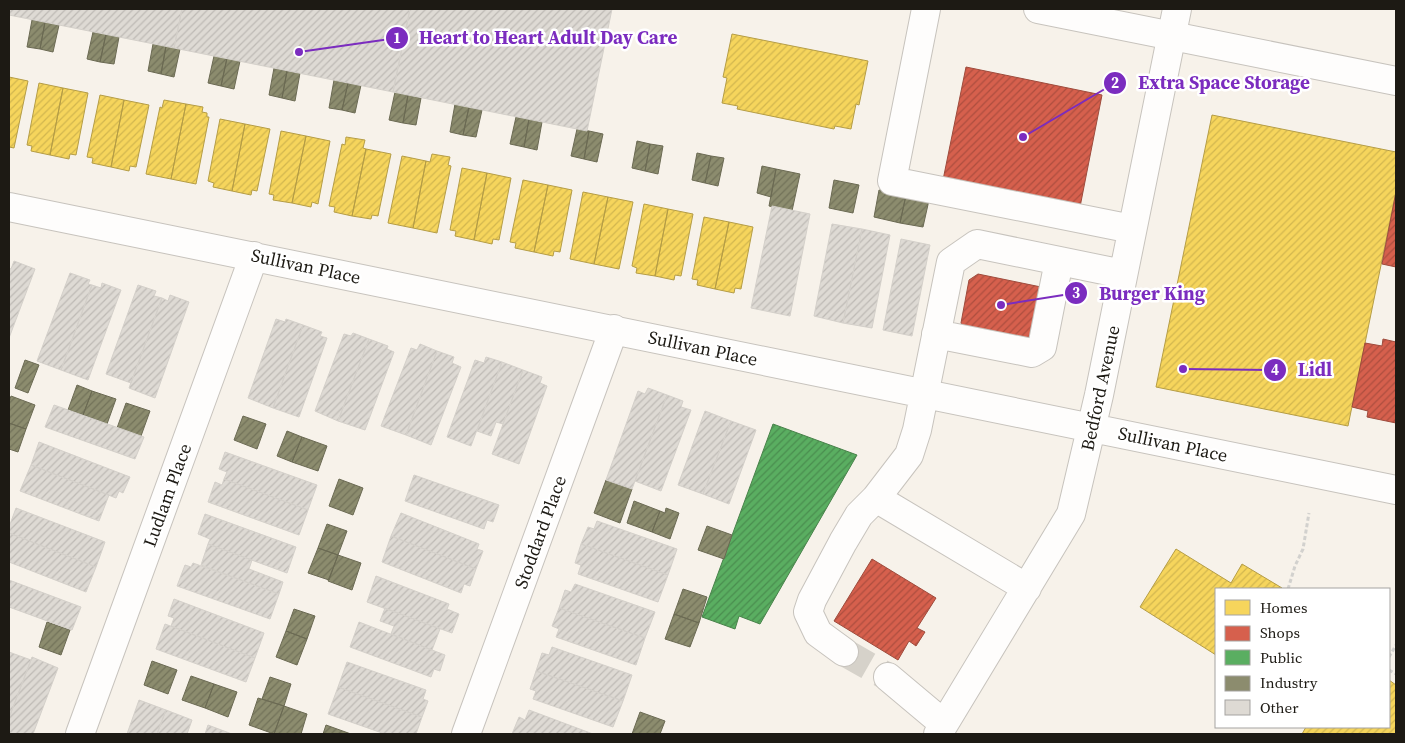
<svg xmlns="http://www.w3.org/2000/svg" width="1405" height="743" font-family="'Source Serif 4',serif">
<defs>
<pattern id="homes-hatch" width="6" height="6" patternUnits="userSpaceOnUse" patternTransform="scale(1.25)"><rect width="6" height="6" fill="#f6d55c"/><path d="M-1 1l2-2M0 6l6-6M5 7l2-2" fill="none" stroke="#d2b64f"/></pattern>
<pattern id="shops-hatch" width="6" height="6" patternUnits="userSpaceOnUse" patternTransform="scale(1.25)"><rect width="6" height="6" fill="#d6604d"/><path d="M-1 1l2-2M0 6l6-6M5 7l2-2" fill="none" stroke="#ad4e3f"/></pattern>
<pattern id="public-hatch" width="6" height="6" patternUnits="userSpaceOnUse" patternTransform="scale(1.25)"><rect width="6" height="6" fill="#5aae61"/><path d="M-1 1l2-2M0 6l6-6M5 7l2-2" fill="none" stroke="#4a8d4f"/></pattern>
<pattern id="industry-hatch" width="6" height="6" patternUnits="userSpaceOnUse" patternTransform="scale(1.25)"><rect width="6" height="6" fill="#8c8c6e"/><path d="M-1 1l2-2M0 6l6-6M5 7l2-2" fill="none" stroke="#727259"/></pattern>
<pattern id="building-hatch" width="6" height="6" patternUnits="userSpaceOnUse" patternTransform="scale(1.25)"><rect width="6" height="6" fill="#dedad4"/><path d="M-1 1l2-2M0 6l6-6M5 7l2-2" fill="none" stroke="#bebab5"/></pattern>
</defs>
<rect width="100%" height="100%" fill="#f7f2ea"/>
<path fill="url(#homes-hatch)" stroke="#b59d46" d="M732,34L868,61L859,105L856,104L851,129L835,126L834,129L737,109L738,106L722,103L727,78L723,77Z
M9,77L28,81L14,148L9,147Z
M39,83L63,88L50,155L31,151L32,146L27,145Z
M63,88L88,93L76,155L70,154L69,159L50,155Z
M100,95L124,100L111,167L92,163L93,158L87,157Z
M124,100L149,105L136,167L130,166L129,171L111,167Z
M164,100L186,104L171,179L146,174L160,107L162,108Z
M186,104L203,107L202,112L207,113V117H209L196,184L171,179Z
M1212,115L1396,152V192L1348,426L1156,387Z
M220,119L245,124L232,191L213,187L214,183L208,181Z
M245,124L270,129L257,191L252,190L251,195L232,191Z
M281,131L306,136L292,203L273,200L274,195L269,194Z
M306,136L330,141L318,204L312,202L311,207L292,203Z
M346,137L365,140L363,148L366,149L352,216L334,212L335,207L329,206L342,144L345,145Z
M366,149L391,154L378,216L372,215L371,219L352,216Z
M432,154L450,157L448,165L451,166L437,233L413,228L426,161L430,162Z
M402,156L426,161L413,228L388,223Z
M462,168L487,173L474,240L455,236L456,231L450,230Z
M487,173L511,178L499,240L493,239L492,244L474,240Z
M523,180L548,185L534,252L515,248L516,243L510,242Z
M548,185L572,190L560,252L554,251L553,256L534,252Z
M583,192L608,197L594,264L570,259Z
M608,197L633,202L619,269L594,264Z
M644,204L668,209L655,276L636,273L637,268L632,266Z
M668,209L693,214L681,276L675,275L674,280L655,276Z
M704,217L729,222L715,289L697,285L698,280L692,279Z
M729,222L753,227L741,289L735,288L734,293L715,289Z
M1176,549L1231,583L1242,564L1282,588L1216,589V655L1140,607Z
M1389,680L1396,685V734H1302L1306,727H1389Z"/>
<path fill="url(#shops-hatch)" stroke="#9e4b3c" d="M966,67L1102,95L1080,207L943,180Z
M1396,192V267L1382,264Z
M978,274L1041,287L1030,344L966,331L961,323L969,280Z
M1383,339L1396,342V423L1367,417L1368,411L1352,407L1365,343L1382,346Z
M872,559L936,598L917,628L925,632L916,646L909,641L898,660L834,621Z"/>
<path fill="url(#public-hatch)" stroke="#48824a" d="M773,424L857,455L760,624L739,616L735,629L702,617Z"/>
<path fill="url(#industry-hatch)" stroke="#6b6a53" d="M32,20L45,22L40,49L27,47Z
M45,22L59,25L53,52L40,49Z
M93,32L106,34L100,62L87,59Z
M106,34L119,37L114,64L100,62Z
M153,44L166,46L161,74L148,71Z
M166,46L180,49L174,77L161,74Z
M214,56L227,58L221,86L208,83Z
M227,58L240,61L234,89L221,86Z
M274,68L287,71L282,98L269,95Z
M287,71L300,73L295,101L282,98Z
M334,80L348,83L342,110L329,108Z
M348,83L361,85L355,113L342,110Z
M395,92L408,95L403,123L389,120Z
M408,95L421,98L416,125L403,123Z
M455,104L469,107L463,135L450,132Z
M469,107L482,110L476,137L463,135Z
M516,117L529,119L524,147L510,144Z
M529,119L542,122L537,150L524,147Z
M577,129L589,131L584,159L571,156Z
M589,131L603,134L597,162L584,159Z
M637,141L650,144L645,171L632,168Z
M650,144L663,146L658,174L645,171Z
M697,153L711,156L705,183L692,180Z
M711,156L724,158L718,186L705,183Z
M762,166L776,169L771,197L757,193Z
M776,169L800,174L792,211L769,206Z
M834,180L859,185L853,213L829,208Z
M879,190L906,195L900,223L874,217Z
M906,195L929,200L923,227L900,223Z
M25,360L39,365L28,393L15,388Z
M77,385L92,391L83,415L68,410Z
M92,391L116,399L107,424L83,415Z
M11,396L35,405L26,429L9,423V402Z
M126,403L150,411L141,436L117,428Z
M243,416L266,424L257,449L234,440Z
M9,423L26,429L18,452L9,449Z
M287,431L302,437L292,462L277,456Z
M302,437L327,446L318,471L292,462Z
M339,479L363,488L353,515L329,506Z
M606,480L632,489L620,523L594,513Z
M634,501L660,511L652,532L627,523Z
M666,508L679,513L670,539L652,532L660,511L665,513Z
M327,524L347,531L338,555L318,548Z
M707,526L732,535L724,559L698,550Z
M318,548L338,555L329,580L308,573Z
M338,555L361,563L352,590L328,581Z
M683,589L707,597L699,623L674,614Z
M294,609L315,616L307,639L286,631Z
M674,614L699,623L690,647L665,639Z
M47,622L70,630L61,655L39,647Z
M286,631L307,639L297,665L276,657Z
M152,661L177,670L168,694L144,685Z
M191,676L214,684L205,708L182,700Z
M270,677L291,684L284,706L262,699Z
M214,684L237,692L228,717L205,708Z
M258,698L284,706L274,734L249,725Z
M284,706L307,714L301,734H274Z
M640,712L665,721L660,734H632Z
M326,725L351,734H323Z"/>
<path fill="url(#building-hatch)" stroke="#d4d0ca" d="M9,9H182L174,48L9,15Z
M182,9H410L393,92L174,48Z
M410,9H612L587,131L393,92Z
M772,206L810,214L790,316L751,308Z
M832,224L862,229L843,323L814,316Z
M862,229L890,235L872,328L843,323Z
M901,239L930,245L912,336L883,330Z
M14,261L35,269L9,338V268L11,269Z
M70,273L90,280L88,284L92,285L61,370L37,361Z
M102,283L121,290L88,380L61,370L92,285L101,288Z
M138,285L156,291L154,296L162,298L131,383L106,374Z
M170,295L189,302L155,398L129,388L162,298L168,301Z
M276,319L285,322L286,319L303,325L273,408L248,398Z
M303,325L322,332L320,336L327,338L299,417L273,408Z
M353,333L369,339L338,421L315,411L344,334L351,336Z
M369,339L388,346L387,349L394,352L365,430L338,421Z
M420,344L437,351L406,435L381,426L411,348L417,350Z
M437,351L454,357L452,363L461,367L431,445L406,435Z
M486,357L502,362L471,446L447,437L475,360L484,363Z
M502,362L523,370L503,424L496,422L491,436L477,431Z
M523,370L542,377L540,383L547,386L519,464L492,454Z
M648,388L667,395L632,489L606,480L638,391L645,394Z
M667,395L683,401L681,407L691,410L661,491L635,481Z
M54,405L144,437L135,459L45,427Z
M705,411L731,421L703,494L678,485Z
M731,421L756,430L729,504L703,494Z
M39,442L130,477L123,493L119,491L116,498L31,465Z
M225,452L317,485L308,510L224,479L227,472L219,469Z
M31,465L109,495L99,521L20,491Z
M414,475L499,505L493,522L487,520L484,529L405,501Z
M224,479L308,510L299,535L208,502L215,482L222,485Z
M16,508L105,542L96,567L9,533V527Z
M401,513L479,544L477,549L483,551L476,569L391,536Z
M205,514L296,547L287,573L208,544L210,539L198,534Z
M597,521L677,549L668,575L581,544L588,527L594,529Z
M9,533L96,567L86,592L9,562Z
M391,536L476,569L470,586L464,584L461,593L382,562Z
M208,544L252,560L249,569L283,582L279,594L201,565Z
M581,544L668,575L658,602L578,574L581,565L575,563Z
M193,563L279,594L270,619L177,586L185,565L191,567Z
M376,576L449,604L447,609L459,614L452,633L367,602Z
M9,580L81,607L72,630L9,607Z
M575,584L655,612L645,638L559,608L565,590L571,592Z
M174,599L264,633L255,658L171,626L174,618L168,616Z
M385,608L440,629L432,650L391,634L394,626L380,621Z
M559,608L645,638L636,665L556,637L559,629L552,626Z
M359,622L445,655L440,671L434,669L431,677L350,647Z
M165,624L255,658L246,682L156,649Z
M552,647L632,675L623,701L536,671L542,653L549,655Z
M9,652L31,660L9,718Z
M32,657L58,668L33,734H9V718Z
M347,662L426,690L423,699L428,701L422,717L338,687Z
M536,671L623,701L613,727L533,699L536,691L530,689Z
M338,687L422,717L416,734H385L328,714Z
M139,700L166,710L157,734H127Z
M166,710L192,720L187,734H157Z
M529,710L593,734H512L519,717L525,720Z
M208,725L232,734H205Z"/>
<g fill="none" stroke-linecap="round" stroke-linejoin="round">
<path stroke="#d6d2ca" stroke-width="28" stroke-dasharray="28 14" stroke-linecap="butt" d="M844,652L888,677"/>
<g stroke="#c7c3bd" stroke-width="30">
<path id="minor" d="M926,9L892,181L1132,229
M9,207L1396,490
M936,334L1032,353L1042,347L1059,261
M1027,588L876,498L909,455L917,430L951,262L977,244L1123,274
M844,652L818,633L808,612L812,600L843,542L859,515L876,498
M888,677L944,724
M80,734L254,256
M466,734L614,329
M938,734L1071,514L1099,395L1177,9"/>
</g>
<g stroke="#c7c3bd" stroke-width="30">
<path id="major" d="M1038,9L1396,81"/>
</g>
<path stroke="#d2d1ce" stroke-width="3" stroke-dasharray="4 2.5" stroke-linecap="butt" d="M1288,589L1295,566L1303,549L1309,513
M1389,657L1396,645
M1389,670L1396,674"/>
<use href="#minor" stroke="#fefdfc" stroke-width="28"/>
<use href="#major" stroke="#fefdfc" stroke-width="28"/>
</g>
<g text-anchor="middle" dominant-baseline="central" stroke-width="5" stroke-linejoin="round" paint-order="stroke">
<g font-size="18" fill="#1d1a14" stroke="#fff">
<text transform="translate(306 266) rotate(12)">Sullivan Place</text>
<text transform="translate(703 348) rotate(12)">Sullivan Place</text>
<text transform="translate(1100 388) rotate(-78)">Bedford Avenue</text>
<text transform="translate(1173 444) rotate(12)">Sullivan Place</text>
<text transform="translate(167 495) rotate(-70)">Ludlam Place</text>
<text transform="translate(540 532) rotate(-70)">Stoddard Place</text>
</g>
</g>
<path fill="none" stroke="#7b2cbf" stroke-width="2" d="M299 52L397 38M1023 137L1115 83M1001 305L1076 293M1183 369L1275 370"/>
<g fill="#7b2cbf" stroke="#fff" stroke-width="2">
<circle cx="299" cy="52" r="5"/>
<circle cx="1023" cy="137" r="5"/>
<circle cx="1001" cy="305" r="5"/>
<circle cx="1183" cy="369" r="5"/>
<circle cx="397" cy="38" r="12"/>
<circle cx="1115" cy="83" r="12"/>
<circle cx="1076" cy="293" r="12"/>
<circle cx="1275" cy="370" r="12"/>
</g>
<g font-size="15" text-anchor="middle" font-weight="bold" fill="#fff">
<text x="397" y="43">1</text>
<text x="1115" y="88">2</text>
<text x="1076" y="298">3</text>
<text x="1275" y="375">4</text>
</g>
<g font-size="19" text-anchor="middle" font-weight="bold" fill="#7b2cbf" stroke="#fff" stroke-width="5" stroke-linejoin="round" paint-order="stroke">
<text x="548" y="44">Heart to Heart Adult Day Care</text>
<text x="1224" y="89">Extra Space Storage</text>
<text x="1152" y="300">Burger King</text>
<text x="1315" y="376">Lidl</text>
</g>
<rect width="1405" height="743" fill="none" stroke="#1d1a14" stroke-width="20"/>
<rect x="1215" y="588" width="175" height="140" fill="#ffffff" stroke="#a5a3a1"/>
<rect x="1225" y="600" width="25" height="15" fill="#f6d55c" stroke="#a5a3a1"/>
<text x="1260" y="613" font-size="15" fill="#1d1a14">Homes</text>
<rect x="1225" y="626" width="25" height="15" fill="#d6604d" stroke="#a5a3a1"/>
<text x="1260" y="638" font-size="15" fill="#1d1a14">Shops</text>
<rect x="1225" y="650" width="25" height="15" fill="#5aae61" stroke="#a5a3a1"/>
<text x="1260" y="663" font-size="15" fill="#1d1a14">Public</text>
<rect x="1225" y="676" width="25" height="15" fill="#8c8c6e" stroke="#a5a3a1"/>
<text x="1260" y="688" font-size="15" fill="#1d1a14">Industry</text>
<rect x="1225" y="700" width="25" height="15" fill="#dedad4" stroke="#a5a3a1"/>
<text x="1260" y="713" font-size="15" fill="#1d1a14">Other</text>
</svg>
